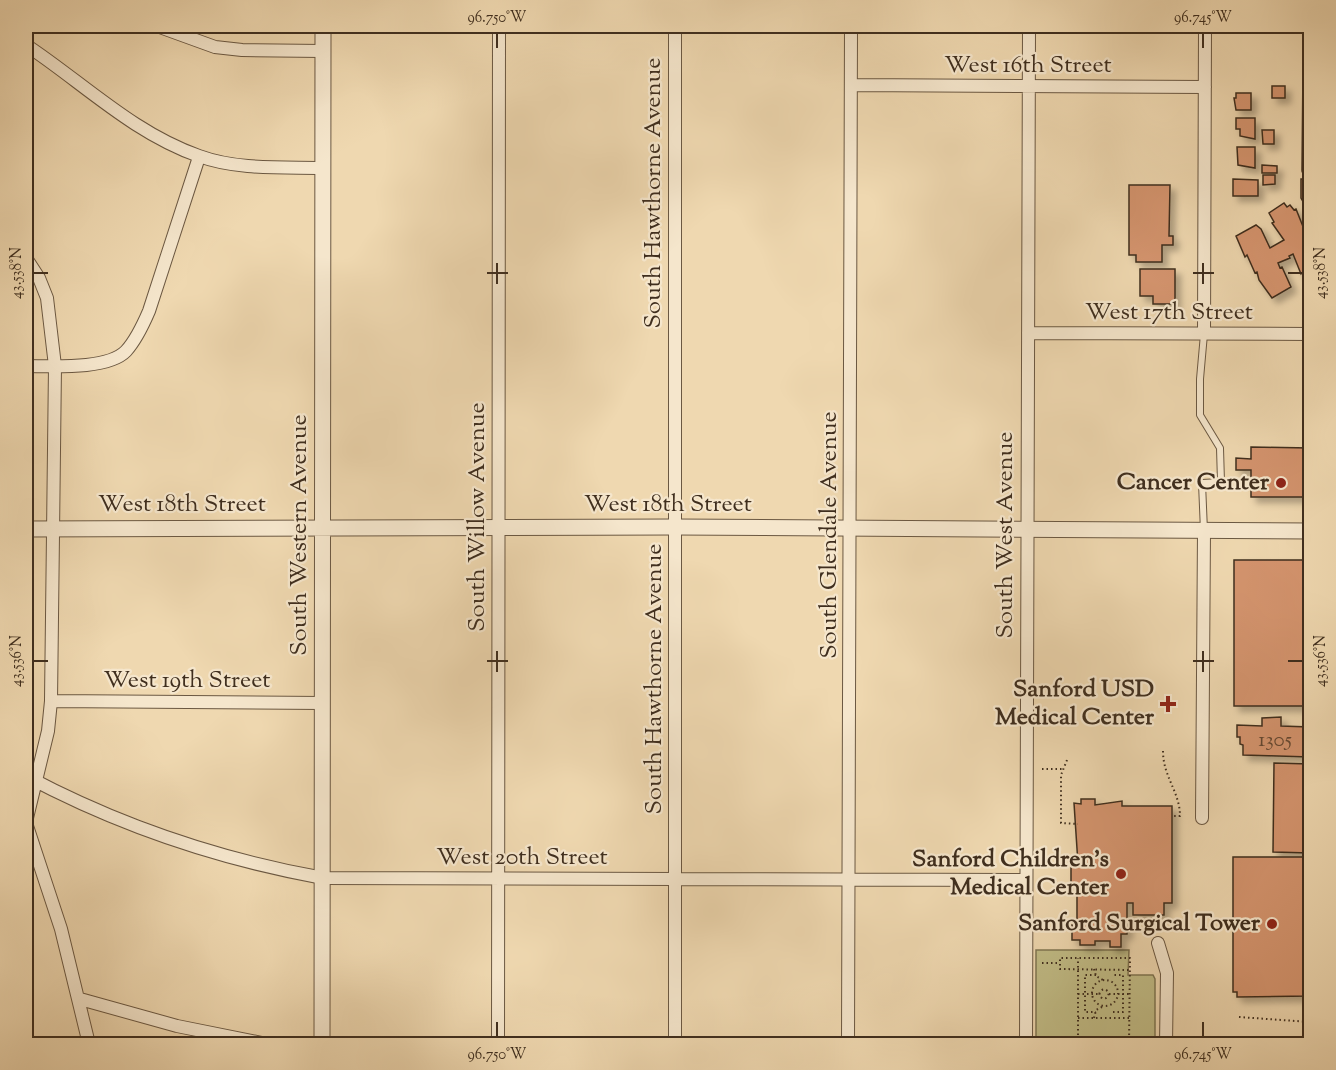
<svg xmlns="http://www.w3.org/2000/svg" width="1336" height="1070" font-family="'Sorts Mill Goudy',serif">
<defs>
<filter id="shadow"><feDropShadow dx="5.5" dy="5.5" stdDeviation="3" flood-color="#0004"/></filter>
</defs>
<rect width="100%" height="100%" fill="#efd8b0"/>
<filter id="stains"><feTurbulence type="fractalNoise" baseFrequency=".00333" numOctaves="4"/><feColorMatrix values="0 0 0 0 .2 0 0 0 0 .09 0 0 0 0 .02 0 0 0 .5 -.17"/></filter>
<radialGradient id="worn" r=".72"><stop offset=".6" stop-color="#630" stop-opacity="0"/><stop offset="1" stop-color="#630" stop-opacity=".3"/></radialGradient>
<path fill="#c1bc86" stroke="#807552" stroke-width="1.5" d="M1036,950H1129L1128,975H1153L1155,979V1044H1036Z"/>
<path fill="#d4946e" stroke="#3f2e1e" stroke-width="1.5" filter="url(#shadow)" d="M1272,86H1285V98H1272Z
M1236,93H1251V110H1236L1234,98H1236Z
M1236,118H1255V139L1240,136V129H1236Z
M1262,130H1274V144H1263Z
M1237,147H1255V168L1238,165Z
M1262,165L1277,166V173H1262Z
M1263,175H1275V184L1263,185Z
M1233,179L1258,180V196H1233Z
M1301,179H1310V214L1301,198Z
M1129,185H1170L1169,236H1173V245H1162V262H1136V255H1129Z
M1284,203L1287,207L1290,205L1294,210L1296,209L1304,229L1310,225V276L1306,279L1303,272L1301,274L1293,254L1289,256L1290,258L1278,263L1280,268L1282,267L1291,287L1272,298L1259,280L1257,272L1255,273L1247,255L1245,257L1236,236L1256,225L1261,229L1270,248L1284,240L1272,223L1274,222L1269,213Z
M1140,269H1175V304H1153V296H1140Z
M1251,447L1310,448V497H1251V470H1236V458L1251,459Z
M1234,560H1310V706H1234Z
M1281,717V726L1310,727V757L1243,755V745L1240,744V737H1237V725L1262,726V718Z
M1274,763L1310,764V853L1273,852Z
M1081,799H1095V805L1122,801V806H1172V903H1164V915H1133V903H1127V934H1121V947H1110V941H1095V945H1080V940H1072V925H1077V884H1071V864H1078L1074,803L1081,804Z
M1233,857H1310V996L1237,997V992H1233Z
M1233,1040H1310V1044H1233Z"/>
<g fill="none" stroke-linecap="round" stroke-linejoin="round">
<g stroke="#6b5842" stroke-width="8">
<path id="service" d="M1305,170L1306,93
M1204,334L1200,379V415L1220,448L1221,482L1202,483L1204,531"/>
</g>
<g stroke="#6b5842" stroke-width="14">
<path id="minor" d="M157,26L215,47L242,50L323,51
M26,45C82,82 133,133 199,156C237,170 282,167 322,168
M851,85L1205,87
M26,258L39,278L47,298L55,366L51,701L48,731L26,822
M1028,333L1310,334
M1204,334L1205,26
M26,366C51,366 108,370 126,351C136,340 143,325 149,311L199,157
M51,701L323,703
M26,776C120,826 218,859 323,878L1026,880
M1202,818L1204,531
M26,823L61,929L89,1044
M1158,943L1167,973L1166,1044
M80,999L177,1026L267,1044
M498,1044L499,26
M675,1044V26
M848,1044L851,26
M1026,1044L1029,26"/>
</g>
<g stroke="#6b5842" stroke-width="17">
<path id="tertiary" d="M26,529L675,527L1310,531
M322,1044L323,26"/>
</g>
<path stroke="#3f2e1e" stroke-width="2" stroke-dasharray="1.5 3" stroke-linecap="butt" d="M1163,751C1163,777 1180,792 1180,816H1172
M1067,760L1061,775V823L1078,824
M1042,769H1062
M1042,963H1060
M1094,969L1096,976L1103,980
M1096,975H1085V1012H1096
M1092 993a13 13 0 1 1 26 0a13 13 0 1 1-26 0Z
M1099.5 994a4.5 4.5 0 1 1 9 0a4.5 4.5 0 1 1-9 0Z
M1078,994H1099
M1109,994H1130
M1113,1012H1123V975H1113
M1239,1017L1310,1022
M1078,1018H1129
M1094,1018L1096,1010L1102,1007
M1078,1044V958
M1129,1044L1130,958H1060V969L1130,970"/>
<use href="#service" stroke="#f5e6cc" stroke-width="6"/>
<use href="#minor" stroke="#f5e6cc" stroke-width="12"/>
<use href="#tertiary" stroke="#f5e6cc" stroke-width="15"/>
</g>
<path fill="none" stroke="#3f2e1e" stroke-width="2" d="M497,33V48M1203,33V48M497,263V284M1203,263V284M33,273H48M487,273H508M1193,273H1214M1288,273H1303M497,651V672M1203,651V672M33,661H48M487,661H508M1193,661H1214M1288,661H1303M497,1022V1037M1203,1022V1037"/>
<g fill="#8f2418" stroke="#f5e6cc" stroke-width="2">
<circle cx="1281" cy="483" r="6"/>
<path d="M1165 695h6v6h6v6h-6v6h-6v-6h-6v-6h6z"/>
<circle cx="1121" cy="874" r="6"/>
<circle cx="1272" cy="924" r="6"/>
</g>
<g text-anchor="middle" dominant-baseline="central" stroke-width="4.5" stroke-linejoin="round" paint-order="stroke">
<g font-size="21" fill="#644832">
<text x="1275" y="741">1305</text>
</g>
<g font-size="24" fill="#3f2e1e" stroke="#f5e6cc">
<text x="1028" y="66">West 16th Street</text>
<text transform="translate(654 193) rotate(-90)">South Hawthorne Avenue</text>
<text x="1169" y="313">West 17th Street</text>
<text x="182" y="505">West 18th Street</text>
<text x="668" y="505">West 18th Street</text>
<text transform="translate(478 517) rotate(-90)">South Willow Avenue</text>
<text transform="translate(300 535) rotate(-90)">South Western Avenue</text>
<text transform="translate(830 535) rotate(-90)">South Glendale Avenue</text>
<text transform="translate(1006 535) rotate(-90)">South West Avenue</text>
<text transform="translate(655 679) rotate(-90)">South Hawthorne Avenue</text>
<text x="187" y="681">West 19th Street</text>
<text x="522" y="858">West 20th Street</text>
</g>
<g font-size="24" font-weight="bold" fill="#3f2e1e" stroke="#f5e6cc" text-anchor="end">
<text x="1269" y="483">Cancer Center</text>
<text x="1154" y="690">Sanford USD<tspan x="1154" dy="28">Medical Center</tspan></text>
<text x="1109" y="860">Sanford Children's<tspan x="1109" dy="28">Medical Center</tspan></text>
<text x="1260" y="924">Sanford Surgical Tower</text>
</g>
</g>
<rect width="1336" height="1070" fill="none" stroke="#efd8b0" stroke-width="66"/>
<rect x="33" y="33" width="1270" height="1004" fill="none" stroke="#3f2e1e" stroke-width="2"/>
<g font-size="15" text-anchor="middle" fill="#3f2e1e">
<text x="497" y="22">96.750°W</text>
<text x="1203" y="22">96.745°W</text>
<text transform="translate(16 273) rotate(-90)" y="5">43.538°N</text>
<text transform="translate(1320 273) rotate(-90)" y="5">43.538°N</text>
<text transform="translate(16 661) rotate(-90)" y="5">43.536°N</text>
<text transform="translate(1320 661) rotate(-90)" y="5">43.536°N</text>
<text x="497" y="1059">96.750°W</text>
<text x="1203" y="1059">96.745°W</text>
</g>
<rect width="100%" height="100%" filter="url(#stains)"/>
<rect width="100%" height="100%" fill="url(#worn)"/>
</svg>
